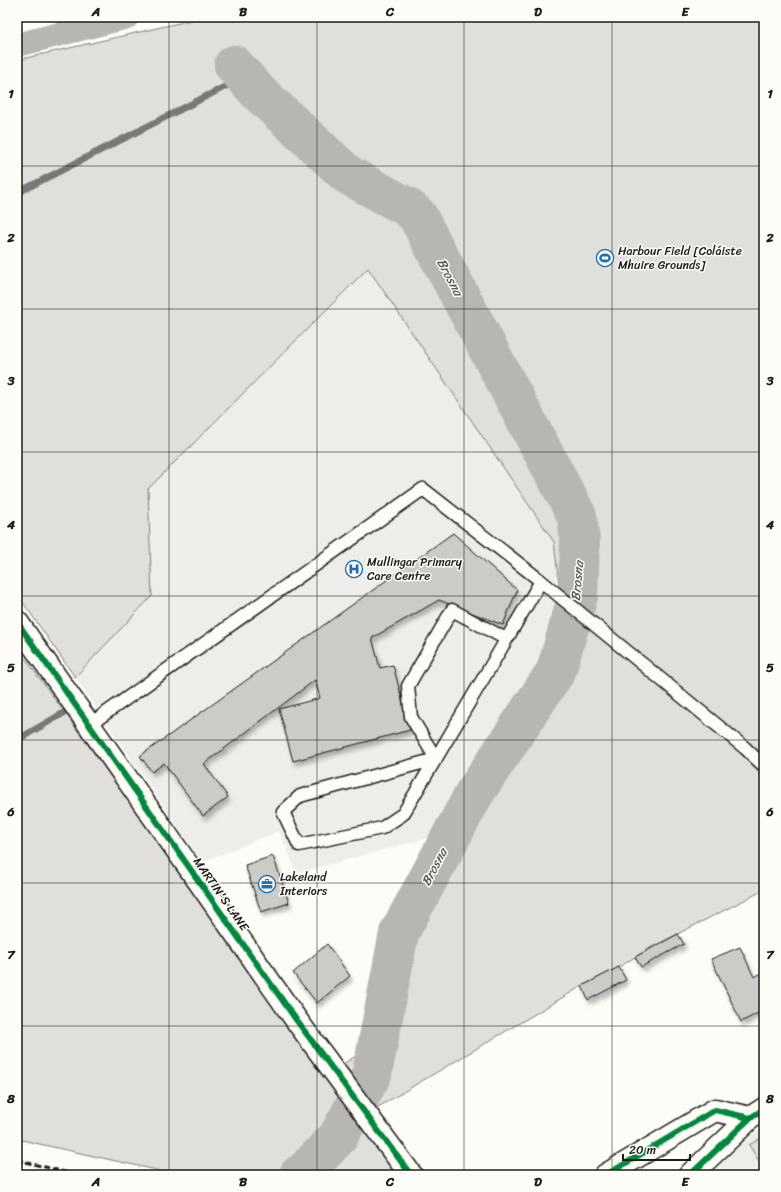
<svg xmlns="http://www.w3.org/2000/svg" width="781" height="1192" font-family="Sriracha,sans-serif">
<defs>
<filter id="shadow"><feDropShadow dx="2.5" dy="4.5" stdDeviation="2" flood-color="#0004"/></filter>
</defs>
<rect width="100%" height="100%" fill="#fdfcf7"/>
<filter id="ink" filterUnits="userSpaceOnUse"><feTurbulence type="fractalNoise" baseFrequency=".025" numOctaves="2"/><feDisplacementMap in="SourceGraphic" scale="8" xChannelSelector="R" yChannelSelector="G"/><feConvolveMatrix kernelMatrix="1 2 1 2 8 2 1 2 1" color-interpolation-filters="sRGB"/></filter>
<g filter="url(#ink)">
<path fill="#eeede9" d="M368,267L554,542L569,666L432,837L297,873L279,831L202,862L75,677L152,596L148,489Z
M764,1127V1175H711L738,1143Z"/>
<path fill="#e0dfdb" stroke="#7e7e7c" d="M205,17H290L316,21L354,17H764V890L648,949L619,967L582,986L378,1107L343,1064L367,1049L383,950L432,837L569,666L554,542L368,268L148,489L152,596L75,677L17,594V60Z
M17,647L384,1153L397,1175H179L17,1139Z
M764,1136V1169L749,1145Z"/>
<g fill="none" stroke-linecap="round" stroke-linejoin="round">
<path stroke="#797876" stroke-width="7" d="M17,193L244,77
M17,740L74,707"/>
<path stroke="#b7b6b2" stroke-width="24" d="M17,45L127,17"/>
<path stroke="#b7b6b2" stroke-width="40" d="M234,65L258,92L348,175L407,207L417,215L577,516L580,541L578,596L556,671L474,794L399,933L372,1074L338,1137L305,1171L299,1175"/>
</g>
<path fill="#cccbc8" stroke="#1c1c1c" filter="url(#shadow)" d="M453,533L517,590L503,625L439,600L372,638L380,668L393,665L410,730L293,761L279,709L320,698L315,680L204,764L228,797L203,816L164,763L152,772L140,756Z
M273,856L289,903L261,912L245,865Z
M678,934L684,944L641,967L635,957Z
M327,944L350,976L317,1003L293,973Z
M740,947L754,977L762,973L764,978V1010L741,1022L711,959Z
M619,967L626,980L588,1000L582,986Z"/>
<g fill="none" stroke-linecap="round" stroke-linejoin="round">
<g stroke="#1c1c1c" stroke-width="15">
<path id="lane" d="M506,639L452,610L408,686L411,717L436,759L300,796L283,812L299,845L382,828L403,814L541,581
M89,725L423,489L541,581L745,748L764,766"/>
</g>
<g stroke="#1c1c1c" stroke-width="25">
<path id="street" d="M17,622L297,1021L411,1175
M606,1175L715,1110L750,1118"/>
</g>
<g stroke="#1c1c1c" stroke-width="25">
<path id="secondary" d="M690,1175L750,1118L764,1109"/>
</g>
<path stroke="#1c1c1c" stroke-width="2.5" stroke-dasharray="1 3" stroke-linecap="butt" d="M17,21L35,17"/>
<use href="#lane" stroke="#fdfcf7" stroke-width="12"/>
<use href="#street" stroke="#fdfcf7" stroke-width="22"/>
<use href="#secondary" stroke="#fdfcf7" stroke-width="22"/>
<path stroke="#1c1c1c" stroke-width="3" stroke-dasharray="6 3" stroke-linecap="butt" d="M17,1160L77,1175"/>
<g stroke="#fdfcf7" stroke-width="8">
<path id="cycleway" d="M17,622L297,1021L411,1175
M606,1175L715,1110L750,1118
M690,1175L750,1118L764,1109"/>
</g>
<use href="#cycleway" stroke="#00873e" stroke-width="6"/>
</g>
</g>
<path fill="none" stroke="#1c1c1c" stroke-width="1" stroke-opacity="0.55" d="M169,17V1175M317,17V1175M464,17V1175M612,17V1175M17,166H764M17,309H764M17,452H764M17,596H764M17,740H764M17,883H764M17,1026H764"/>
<defs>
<g id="stadium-ring" transform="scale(0.9)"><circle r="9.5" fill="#fdfcf7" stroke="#1f6fb2" stroke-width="1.5"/><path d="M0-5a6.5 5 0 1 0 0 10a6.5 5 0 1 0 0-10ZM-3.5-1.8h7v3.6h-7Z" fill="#1f6fb2"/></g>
<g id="hospital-ring" transform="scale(0.9)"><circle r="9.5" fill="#fdfcf7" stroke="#1f6fb2" stroke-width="1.5"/><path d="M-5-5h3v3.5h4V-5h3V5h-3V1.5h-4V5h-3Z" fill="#1f6fb2"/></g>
<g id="office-ring" transform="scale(0.9)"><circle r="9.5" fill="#fdfcf7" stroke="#1f6fb2" stroke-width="1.5"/><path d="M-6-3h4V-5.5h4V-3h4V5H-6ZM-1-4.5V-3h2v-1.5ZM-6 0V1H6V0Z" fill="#1f6fb2"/></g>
</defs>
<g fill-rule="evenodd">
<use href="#stadium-ring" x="605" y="258"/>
<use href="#hospital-ring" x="354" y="569"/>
<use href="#office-ring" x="267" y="884"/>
</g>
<g text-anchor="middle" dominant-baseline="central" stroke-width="3" stroke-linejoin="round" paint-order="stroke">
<g font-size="12" fill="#1c1c1c" stroke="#fdfcf7" text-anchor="start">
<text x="618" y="251">Harbour Field [Coláiste<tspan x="618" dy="14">Mhuire Grounds]</tspan></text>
<text x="367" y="562">Mullingar Primary<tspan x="367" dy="14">Care Centre</tspan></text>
<text x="280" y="877">Lakeland<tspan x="280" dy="14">Interiors</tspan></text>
</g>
<g font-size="12" fill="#1c1c1c" stroke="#fdfcf7">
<text transform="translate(221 894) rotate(55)">MARTIN'S LANE</text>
</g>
<g font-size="13" font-style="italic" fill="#5a5a58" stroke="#fdfcf7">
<text transform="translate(450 277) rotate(62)">Brosna</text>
<text transform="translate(577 581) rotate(-85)">Brosna</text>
<text transform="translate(434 867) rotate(-62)">Brosna</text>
</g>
</g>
<rect width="781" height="1192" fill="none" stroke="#fdfcf7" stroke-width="44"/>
<path d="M623 1154v6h67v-6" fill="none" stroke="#1c1c1c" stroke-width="2"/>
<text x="629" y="1154" font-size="12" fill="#1c1c1c" stroke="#fdfcf7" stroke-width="3" paint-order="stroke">20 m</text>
<rect x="22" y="22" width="737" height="1148" fill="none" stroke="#1c1c1c" stroke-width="1.5"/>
<g font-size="13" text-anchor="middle" font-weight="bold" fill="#1c1c1c">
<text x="96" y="16">A</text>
<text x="243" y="16">B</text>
<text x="390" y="16">C</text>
<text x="538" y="16">D</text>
<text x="685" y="16">E</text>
<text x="11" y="98">1</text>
<text x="770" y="98">1</text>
<text x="11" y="242">2</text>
<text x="770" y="242">2</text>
<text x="11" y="385">3</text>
<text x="770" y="385">3</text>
<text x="11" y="529">4</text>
<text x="770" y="529">4</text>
<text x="11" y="672">5</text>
<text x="770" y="672">5</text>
<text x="11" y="816">6</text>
<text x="770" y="816">6</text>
<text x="11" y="959">7</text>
<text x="770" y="959">7</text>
<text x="11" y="1103">8</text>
<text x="770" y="1103">8</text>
<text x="96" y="1186">A</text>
<text x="243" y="1186">B</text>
<text x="390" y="1186">C</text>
<text x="538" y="1186">D</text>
<text x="685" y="1186">E</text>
</g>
</svg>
